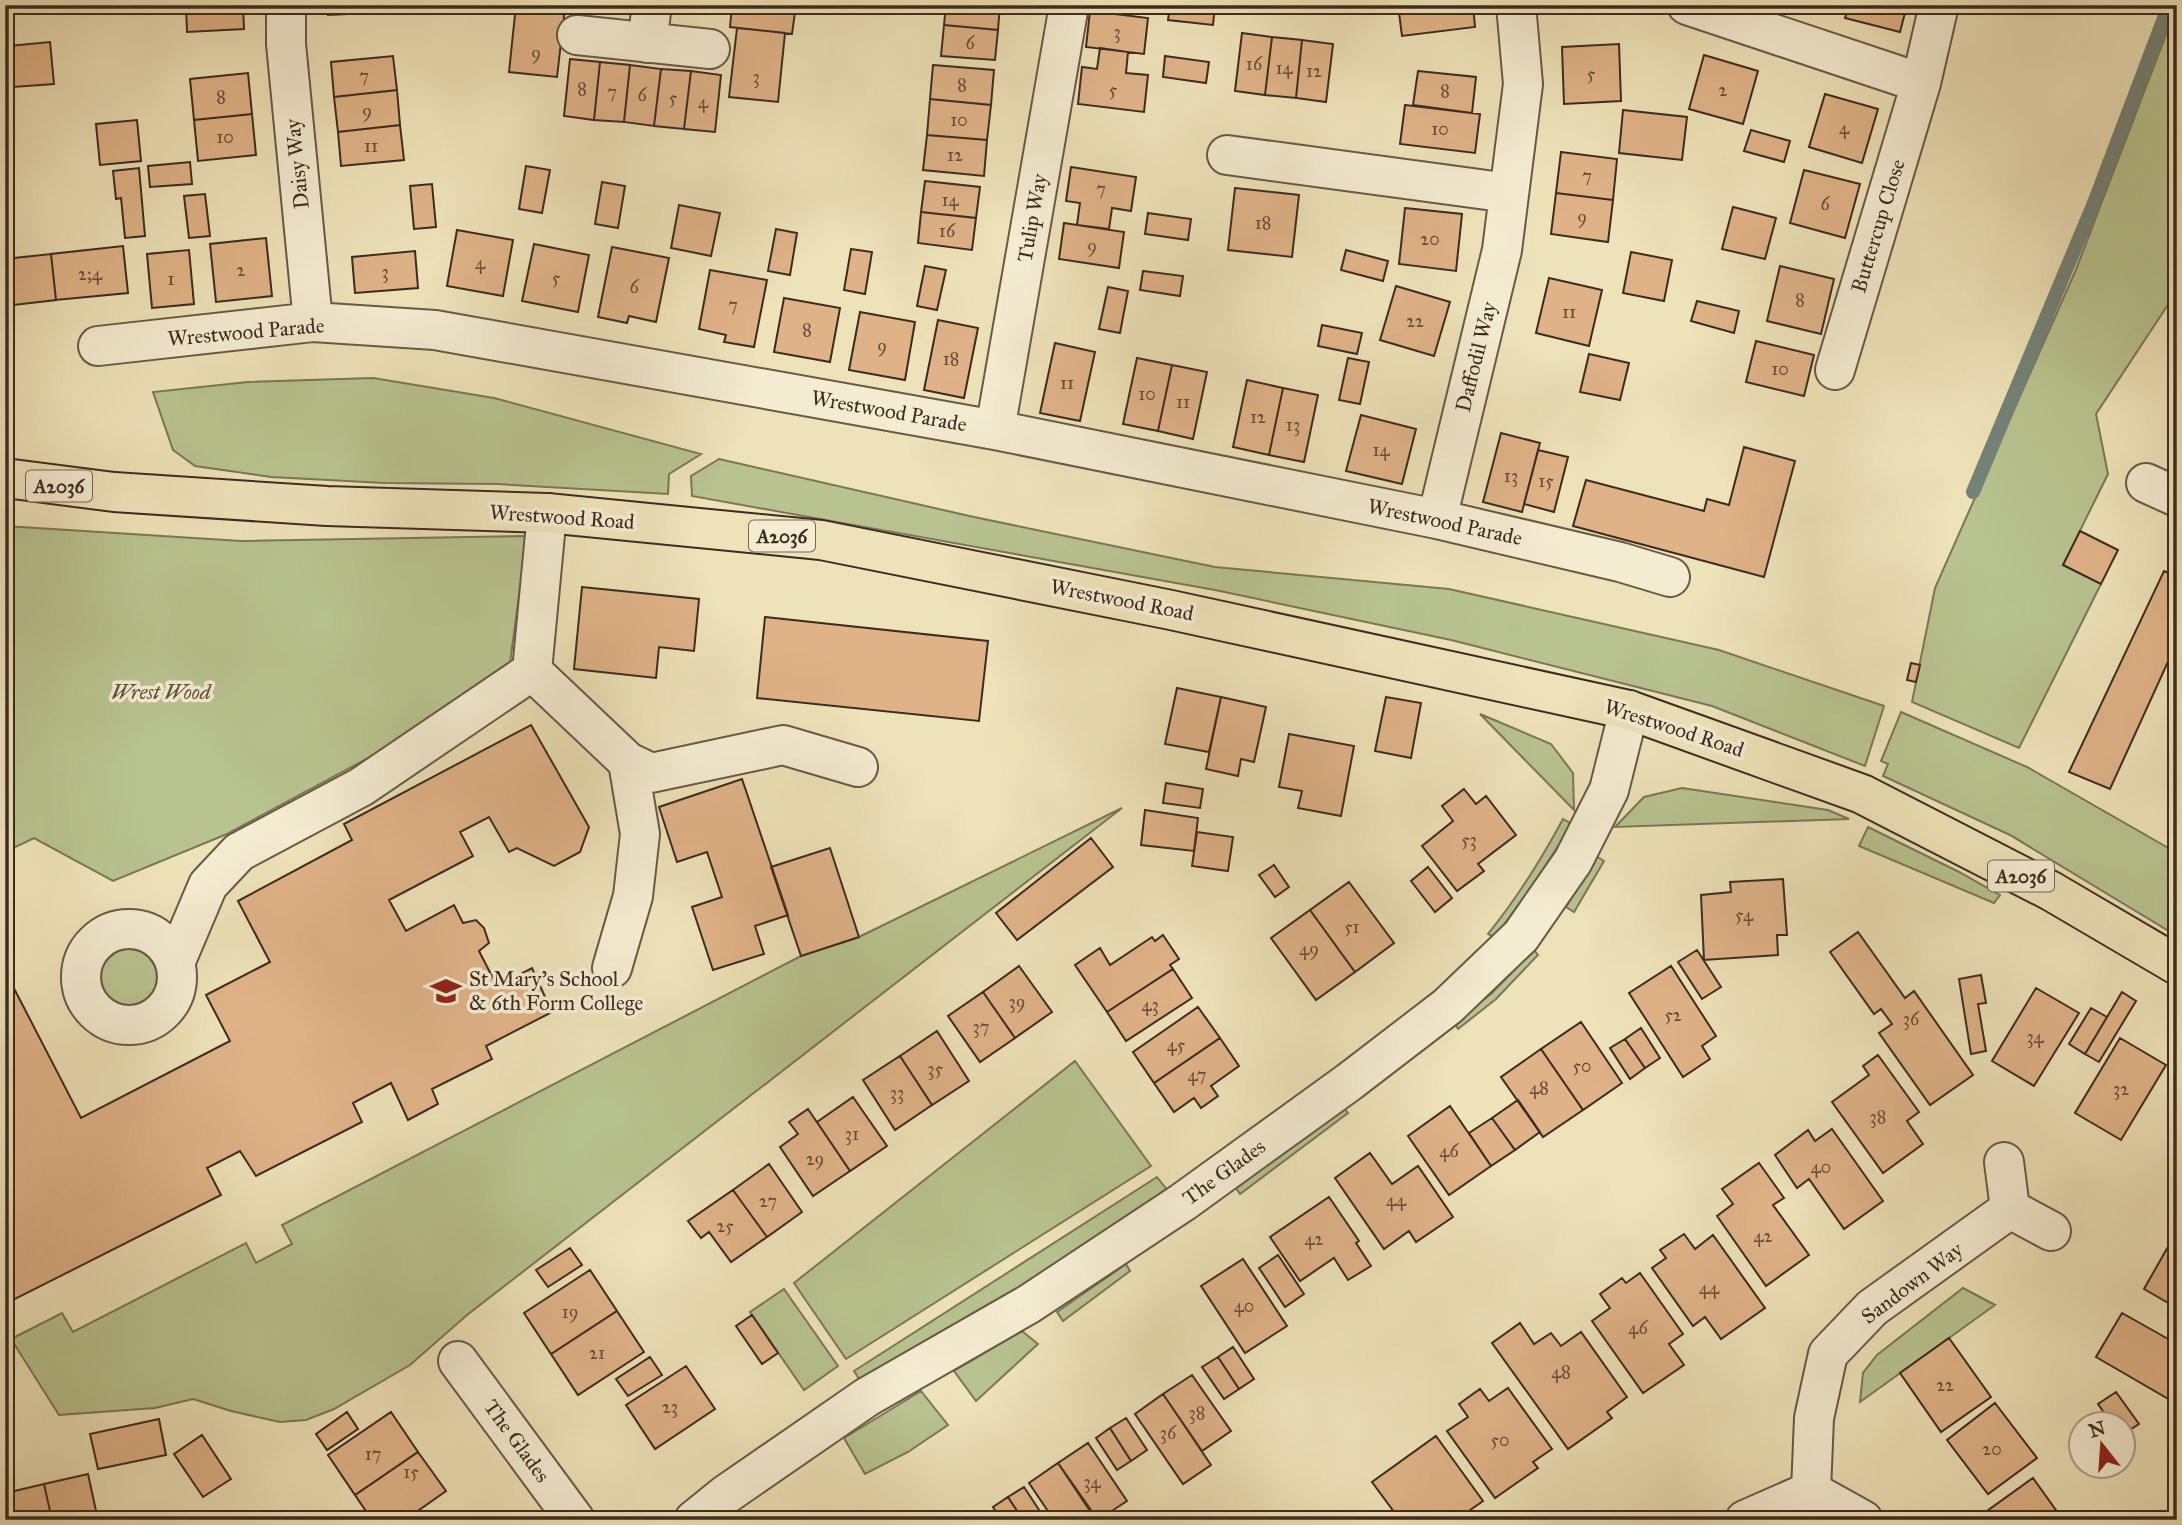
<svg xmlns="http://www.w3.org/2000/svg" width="2182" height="1525" font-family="'IM FELL Great Primer',serif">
<rect width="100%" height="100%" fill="#eee2b8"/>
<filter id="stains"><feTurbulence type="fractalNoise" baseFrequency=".00286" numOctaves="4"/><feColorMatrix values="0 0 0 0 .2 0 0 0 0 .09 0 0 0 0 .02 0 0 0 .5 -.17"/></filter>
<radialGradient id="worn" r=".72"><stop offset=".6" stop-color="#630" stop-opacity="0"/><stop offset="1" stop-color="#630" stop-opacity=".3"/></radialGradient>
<path fill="#b8c38f" stroke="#7a7758" stroke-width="2" d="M2177,6V291L2096,414L2108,474L2063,565L2101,584L2019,748L1912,702L1935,588L2075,272Z
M373,378L494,398L701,454L669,474L668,494L497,484L385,483L271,477L195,466L173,450L153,392L248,382Z
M719,459L974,517L1215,567L1449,589L1719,650L1884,706L1865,766L1712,706L1451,640L1215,590L692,496L691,476Z
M5,526L241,541L527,536L510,663L372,756L227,834L113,881L34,838L5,852Z
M1901,712L2027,767L2177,853V936L2010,835L1883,776L1888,764L1881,761Z
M1480,714L1551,744L1573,773L1574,810Z
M1682,788L1828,810L1849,819L1615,827L1644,797Z
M1122,808L467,1315L410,1365L334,1409L306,1420L280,1422L231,1411L193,1399L155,1408L59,1415L11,1339L62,1313L73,1332L246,1243L256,1263L292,1244L282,1225L801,956L859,937Z
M1563,819L1572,824C1548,863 1523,901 1494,937L1488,934C1517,898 1541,860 1563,819Z
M1868,827L1959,872L2000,895L1994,903L1859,846Z
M1596,856L1604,861L1574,912L1566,907Z
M101 977a28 28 0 1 1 56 0a28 28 0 1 1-56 0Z
M1534,950L1538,955L1496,999L1458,1029L1455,1023L1492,993Z
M1075,1061L1151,1166L846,1359L794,1283Z
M1344,1108L1348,1113L1240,1194L1236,1188Z
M1157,1177L1168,1191L1015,1290L859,1379L854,1371Z
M1126,1264L1130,1271L1063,1321L1057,1312Z
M1963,1288L1995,1305L1860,1402L1863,1373L1877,1355Z
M784,1289L838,1366L804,1390L750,1312Z
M1022,1331L1038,1344L976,1401L954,1371Z
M921,1391L948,1425L908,1452L865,1474L844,1438Z"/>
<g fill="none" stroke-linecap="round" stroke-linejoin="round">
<path stroke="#748378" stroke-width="14" d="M1973,492L2094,203L2169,5"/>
</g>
<path fill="#dfb387" stroke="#3d2b21" stroke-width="2" d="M186,5H243L244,29L187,32Z
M328,5H391V12L328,15Z
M516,5L565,8L557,77L509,72Z
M732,5H796L792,34L730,27Z
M946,5H1000L998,30L944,25Z
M1170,5H1215L1213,25L1168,20Z
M1398,5H1473L1475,27L1402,36Z
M1849,5H1907L1900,32L1845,18Z
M1090,11L1148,18L1144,54L1086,47Z
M944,25L998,30L995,60L941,56Z
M737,28L785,33L778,102L729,97Z
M1242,33L1272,37L1265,95L1235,91Z
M1272,37L1302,40L1296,98L1265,95Z
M1302,40L1333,44L1326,102L1296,98Z
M50,42L54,84L13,87L9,46Z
M1619,44L1621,101L1564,104L1562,47Z
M1100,48L1128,52L1126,73L1148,75L1144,112L1078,104L1082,67L1097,69Z
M1704,55L1758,71L1743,124L1689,109Z
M393,56L397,90L334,97L331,62Z
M1165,56L1209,62L1206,83L1163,77Z
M570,59L600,62L594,120L564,116Z
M600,62L630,65L624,122L594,120Z
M630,65L661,69L654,126L624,122Z
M933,65L994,70L991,105L930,99Z
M661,69L691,71L684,129L654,126Z
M691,71L721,75L715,132L684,129Z
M1418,71L1476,77L1472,113L1413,105Z
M248,73L252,114L194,120L190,79Z
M397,90L400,125L338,132L334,97Z
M1825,94L1878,109L1862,163L1809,147Z
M930,99L991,105L987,140L927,135Z
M1405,105L1480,114L1475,153L1400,144Z
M1623,110L1687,117L1682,160L1619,153Z
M252,114L256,155L198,161L194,120Z
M137,120L141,161L100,165L96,124Z
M400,125L404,160L341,166L338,132Z
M1751,130L1790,141L1784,162L1744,151Z
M927,135L987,140L984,176L923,170Z
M1561,152L1617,159L1613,200L1556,193Z
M190,162L192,184L150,187L148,166Z
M526,166L550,170L542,213L519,209Z
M1071,167L1136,177L1131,211L1112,208L1109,229L1077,225L1080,203L1066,201Z
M139,168L145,236L125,238L121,198L116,199L113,171Z
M1804,170L1860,184L1845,238L1790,223Z
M925,181L980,187L976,218L921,212Z
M602,182L625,186L618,228L595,224Z
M432,184L436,227L414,229L410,186Z
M1235,188L1299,195L1292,257L1228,250Z
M1556,193L1613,200L1608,242L1551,234Z
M205,194L210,236L189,238L184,196Z
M679,205L720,213L711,256L671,248Z
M1733,207L1776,218L1765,259L1722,249Z
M1405,208L1462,214L1456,271L1399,264Z
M921,212L976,218L972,250L918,243Z
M1148,213L1191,219L1188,240L1145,234Z
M1064,223L1124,232L1119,268L1059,259Z
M776,229L797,233L790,275L768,271Z
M457,230L513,240L503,296L447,286Z
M266,238L272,296L216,302L210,244Z
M534,244L589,255L578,312L522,301Z
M123,246L128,293L56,300L51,254Z
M612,247L669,258L656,322L629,316L627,323L598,317Z
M851,249L872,252L865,294L844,290Z
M189,250L194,304L152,308L147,254Z
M1346,250L1388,261L1383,281L1341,270Z
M415,251L418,288L355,293L352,257Z
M1631,252L1672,260L1664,301L1623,293Z
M51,254L56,300L5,306V259Z
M925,266L946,270L937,310L917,306Z
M1780,266L1834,279L1821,334L1767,321Z
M710,270L767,280L754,347L724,342L726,335L699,329Z
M1143,271L1183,276L1180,296L1140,290Z
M1549,278L1602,290L1589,346L1536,333Z
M1396,286L1450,302L1434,356L1380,340Z
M1108,287L1128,291L1120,333L1099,329Z
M784,298L840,308L830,362L774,352Z
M1697,301L1739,311L1734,333L1691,321Z
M860,312L915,322L905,380L849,370Z
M938,320L978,328L964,398L924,390Z
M1322,325L1362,333L1357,354L1318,346Z
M1756,341L1814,355L1804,396L1746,382Z
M1055,343L1095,352L1080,421L1040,413Z
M1589,354L1629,363L1620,400L1580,392Z
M1137,358L1172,365L1158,431L1123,424Z
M1348,358L1369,362L1360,404L1339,400Z
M1172,365L1207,372L1193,439L1158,431Z
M1247,380L1283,388L1269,455L1233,447Z
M1283,388L1318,395L1304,462L1269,455Z
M1361,415L1416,429L1402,484L1346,471Z
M1501,433L1540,443L1522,512L1483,502Z
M1744,447L1795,461L1764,577L1573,526L1586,480L1704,511L1707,499L1729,505Z
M1538,450L1568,457L1554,512L1524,504Z
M2080,531L2118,550L2101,584L2063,565Z
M2164,571L2177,577V642L2110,789L2069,772Z
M582,587L699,599L694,651L659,647L656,678L574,669Z
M765,617L988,641L979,721L757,698Z
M1911,663L1920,665L1916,682L1907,680Z
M1177,688L1221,697L1209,752L1165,744Z
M1221,697L1266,707L1254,762L1241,759L1238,776L1206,769Z
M1386,697L1421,703L1411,758L1375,751Z
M531,725L589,827L580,852L554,866L517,848L509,852L489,817L460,832L473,856L389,900L406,931L454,905L463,923L476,920L484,928L489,943L479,951L497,986L532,968L552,1012L486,1046L492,1059L432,1089L438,1104L408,1120L391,1083L353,1103L362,1122L256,1176L240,1151L207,1168L221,1195L5,1304V971L81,1118L230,1041L206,995L270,962L238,901L352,840L344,824Z
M1289,734L1354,746L1341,816L1298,808L1302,791L1279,787Z
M742,779L788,915L755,926L764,954L713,970L692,907L722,897L707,852L677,862L659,807Z
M1166,783L1203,789L1200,808L1163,803Z
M1464,789L1476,804L1486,796L1516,835L1478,864L1484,871L1457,891L1422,846L1453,821L1442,806Z
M1145,810L1198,818L1194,851L1141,845Z
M1197,832L1233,837L1228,871L1192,866Z
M1091,838L1113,867L1017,940L996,913Z
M830,848L859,937L801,956L771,867Z
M1274,865L1289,887L1275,897L1259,875Z
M1428,867L1452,898L1435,912L1411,881Z
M1783,879L1787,935H1777L1778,955L1704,960L1701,895L1731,892L1730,882Z
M1349,882L1394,943L1355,972L1310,910Z
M1310,910L1355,972L1316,1000L1271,938Z
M1858,932L1905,998L1914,991L1973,1075L1930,1105L1879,1033L1892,1024L1881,1009L1874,1014L1830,952Z
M1163,935L1179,959L1170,965L1173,969L1107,1012L1075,965L1100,948L1110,965L1152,937L1155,941Z
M1697,950L1721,987L1702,999L1678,962Z
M1019,966L1052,1012L1015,1038L983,992Z
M1671,966L1716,1036L1702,1046L1710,1059L1683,1077L1629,993Z
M1173,969L1192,998L1126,1041L1107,1012Z
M1981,975L1986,1003L1978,1004L1986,1051L1971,1054L1959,979Z
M2036,988L2079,1013L2034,1086L1992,1061Z
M983,992L1015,1038L980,1062L948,1016Z
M2122,992L2136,1001L2099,1062L2085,1054Z
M1198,1007L1220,1038L1154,1083L1133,1052Z
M2091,1008L2107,1017L2085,1054L2069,1044Z
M1581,1022L1622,1083L1583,1110L1541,1049Z
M1641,1028L1660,1058L1645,1068L1625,1039Z
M937,1031L969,1081L932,1105L900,1056Z
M1220,1038L1239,1066L1211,1086L1218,1096L1201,1108L1194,1098L1174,1112L1154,1083Z
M2120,1038L2166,1065L2121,1140L2075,1113Z
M1625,1039L1645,1068L1630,1079L1610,1048Z
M1541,1049L1583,1110L1543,1137L1501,1077Z
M1878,1055L1919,1112L1907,1121L1923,1144L1883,1173L1832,1102L1869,1075L1863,1066Z
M900,1056L932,1105L895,1130L863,1080Z
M853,1097L887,1146L850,1171L817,1122Z
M1518,1100L1540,1132L1515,1150L1492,1118Z
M1450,1106L1491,1166L1449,1195L1408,1136Z
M808,1109L850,1171L813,1196L780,1147L798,1134L789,1122Z
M1492,1118L1515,1150L1491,1166L1469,1133Z
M1832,1129L1883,1201L1844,1229L1809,1179L1797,1188L1775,1155L1808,1130L1815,1141Z
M1370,1153L1392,1184L1418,1166L1453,1217L1416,1242L1409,1231L1384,1249L1335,1178Z
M1759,1163L1784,1198L1773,1205L1809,1255L1766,1286L1717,1216L1733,1204L1722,1189Z
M769,1164L802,1212L767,1237L733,1190Z
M733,1190L767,1237L731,1262L709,1232L701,1238L688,1221Z
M1329,1197L1359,1241L1356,1243L1371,1266L1348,1280L1334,1258L1300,1281L1270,1237Z
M1684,1234L1695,1249L1713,1235L1765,1308L1721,1339L1705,1317L1693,1326L1652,1268L1666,1258L1660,1250Z
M2169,1245L2177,1250V1308L2144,1289Z
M570,1248L582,1265L548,1287L536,1270Z
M1278,1255L1304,1294L1285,1307L1259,1268Z
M1243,1259L1287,1326L1245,1353L1201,1286Z
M590,1270L617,1311L551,1354L524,1313Z
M1640,1273L1683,1334L1669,1344L1684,1365L1643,1393L1592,1321L1610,1308L1600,1294L1622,1278L1626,1283Z
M617,1311L644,1352L578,1395L551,1354Z
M2122,1313L2177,1344V1404L2096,1357Z
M752,1315L778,1353L762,1364L736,1326Z
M1520,1323L1534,1344L1551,1333L1561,1346L1581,1332L1627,1397L1607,1412L1612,1418L1568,1449L1492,1343Z
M1949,1338L1991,1397L1941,1432L1900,1373Z
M1233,1347L1254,1379L1239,1389L1218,1357Z
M650,1357L662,1375L628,1396L616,1379Z
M1218,1357L1239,1389L1224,1399L1202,1367Z
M686,1366L715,1409L655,1449L626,1405Z
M1192,1375L1231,1431L1202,1451L1163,1394Z
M1508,1388L1552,1449L1533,1462L1538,1468L1495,1498L1447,1431L1468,1417L1459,1404L1480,1389L1489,1401Z
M2116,1392L2139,1424L2122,1435V1424H2112L2098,1404Z
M1163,1394L1211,1465L1183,1484L1135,1414Z
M1995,1403L2037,1458L1988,1494L1947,1440Z
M347,1412L358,1429L327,1450L316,1434Z
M391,1412L418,1452L355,1495L328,1455Z
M1126,1418L1147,1450L1131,1461L1110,1428Z
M159,1419L166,1455L98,1469L90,1434Z
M1110,1428L1131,1461L1117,1470L1096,1438Z
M202,1435L231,1479L203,1497L174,1454Z
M1436,1436L1483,1501L1463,1515L1466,1520H1400L1372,1482Z
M1088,1443L1127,1501L1098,1520L1058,1463Z
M418,1452L446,1491L405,1520H372L355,1495Z
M1058,1463L1096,1520H1054L1029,1483Z
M88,1474L98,1520H52L44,1484Z
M2033,1478L2063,1520H1983L1980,1516Z
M44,1484L52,1520H12L6,1493Z
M1024,1487L1045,1519L1044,1520H1023L1008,1497Z
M1008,1497L1023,1520H1001L993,1507Z"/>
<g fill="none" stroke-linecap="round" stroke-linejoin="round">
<g stroke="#695947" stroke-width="42">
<path id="minor" d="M286,5V44L313,322
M1687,5L1921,83
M577,35L710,49
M647,43L652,5
M1227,155L1509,193
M98,346L313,322L435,330L995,430L1437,519L1620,562L1670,577
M1835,370L1921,83L1939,5
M995,430L1068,11L1066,5
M2146,483L2177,497
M1437,519L1502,250L1523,84L1516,5
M532,671L628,762L651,773L783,745L858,767
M81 977a48 48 0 1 1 96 0a48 48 0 1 1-96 0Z
M175,963L208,885L239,852L361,787L532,671L547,513
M612,968L633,896L640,834L628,762
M2004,1162L2010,1209L2051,1231
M458,1361L575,1520
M1811,1491L1863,1520
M694,1520L725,1495L867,1397L1029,1304L1183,1202L1349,1082L1448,1006L1521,936L1573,861L1609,790L1629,710
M1745,1520L1811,1491L1814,1418L1828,1354L1872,1308L2010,1209"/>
</g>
<g stroke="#3d2b21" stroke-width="42">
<path id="major" d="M5,478L114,492L327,506L547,513L821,540L1171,610L1629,710L1862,794L2051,891L2177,965"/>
</g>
<use href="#minor" stroke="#f4ecd1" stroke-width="38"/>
<use href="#major" stroke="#eee2b8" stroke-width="38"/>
</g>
<defs>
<g id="school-bare" transform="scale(2.415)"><path d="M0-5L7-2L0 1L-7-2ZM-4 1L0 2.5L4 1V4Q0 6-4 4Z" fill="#8f2418" stroke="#f4ecd1" stroke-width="2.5" paint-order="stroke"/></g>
</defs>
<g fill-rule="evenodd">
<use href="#school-bare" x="446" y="991"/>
</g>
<g text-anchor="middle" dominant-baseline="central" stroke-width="7" stroke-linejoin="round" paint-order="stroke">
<g font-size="18" fill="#664d3a">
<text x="1117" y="32">3</text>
<text x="970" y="43">6</text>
<text x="536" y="53">9</text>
<text x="1254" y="64">16</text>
<text x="1284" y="68">14</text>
<text x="1314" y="71">12</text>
<text x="1591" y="74">5</text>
<text x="364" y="76">7</text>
<text x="756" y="77">3</text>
<text x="962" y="85">8</text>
<text x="582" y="89">8</text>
<text x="1113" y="90">5</text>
<text x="1723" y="90">2</text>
<text x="1445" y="91">8</text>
<text x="612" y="92">7</text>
<text x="642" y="95">6</text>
<text x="221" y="97">8</text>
<text x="673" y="98">5</text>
<text x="703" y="102">4</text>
<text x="367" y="111">9</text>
<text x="959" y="120">10</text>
<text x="1844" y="128">4</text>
<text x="1440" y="129">10</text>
<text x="225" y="137">10</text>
<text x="371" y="146">11</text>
<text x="955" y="155">12</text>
<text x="1587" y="176">7</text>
<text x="1101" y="189">7</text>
<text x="950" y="200">14</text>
<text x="1825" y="204">6</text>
<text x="1582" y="217">9</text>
<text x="1263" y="223">18</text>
<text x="947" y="231">16</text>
<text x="1430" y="239">20</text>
<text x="1092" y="246">9</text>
<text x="480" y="263">4</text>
<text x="241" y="270">2</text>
<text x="385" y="272">3</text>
<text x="90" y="274">2;4</text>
<text x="556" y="278">5</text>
<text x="171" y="279">1</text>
<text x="634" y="287">6</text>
<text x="1800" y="300">8</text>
<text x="733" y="305">7</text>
<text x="1569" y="312">11</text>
<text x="1415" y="321">22</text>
<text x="807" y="330">8</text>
<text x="882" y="346">9</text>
<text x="951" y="359">18</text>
<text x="1780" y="369">10</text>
<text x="1067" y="383">11</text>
<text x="1147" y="394">10</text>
<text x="1183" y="402">11</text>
<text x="1258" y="417">12</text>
<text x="1293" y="425">13</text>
<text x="1381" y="450">14</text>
<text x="1511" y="476">13</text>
<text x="1546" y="481">15</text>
<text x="1469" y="840">53</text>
<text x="1744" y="915">54</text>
<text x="1352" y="927">51</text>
<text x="1309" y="949">49</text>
<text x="1017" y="1002">39</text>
<text x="1150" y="1005">43</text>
<text x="1673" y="1015">52</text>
<text x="1911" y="1019">36</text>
<text x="981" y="1027">37</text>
<text x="2035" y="1037">34</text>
<text x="1176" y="1045">45</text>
<text x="1582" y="1066">50</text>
<text x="935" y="1069">35</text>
<text x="1197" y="1075">47</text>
<text x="1539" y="1088">48</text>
<text x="2121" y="1089">32</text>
<text x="897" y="1093">33</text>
<text x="1878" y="1117">38</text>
<text x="852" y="1134">31</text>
<text x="1449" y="1151">46</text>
<text x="815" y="1159">29</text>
<text x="1821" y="1167">40</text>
<text x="1396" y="1200">44</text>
<text x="768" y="1201">27</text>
<text x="725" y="1226">25</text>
<text x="1763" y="1236">42</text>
<text x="1314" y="1239">42</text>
<text x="1709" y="1288">44</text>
<text x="1244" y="1306">40</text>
<text x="570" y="1312">19</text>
<text x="1638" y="1328">46</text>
<text x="597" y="1353">21</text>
<text x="1561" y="1372">48</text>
<text x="1945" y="1385">22</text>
<text x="670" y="1407">23</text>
<text x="1197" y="1413">38</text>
<text x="1168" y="1433">36</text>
<text x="1500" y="1440">50</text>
<text x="1992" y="1449">20</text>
<text x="373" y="1454">17</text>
<text x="411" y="1472">15</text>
<text x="1092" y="1482">34</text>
</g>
<g fill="#f4ecd1" stroke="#746556" stroke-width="2">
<rect x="26" y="470.5" width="66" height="31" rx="5"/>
<rect x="749" y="520.5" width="66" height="31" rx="5"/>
<rect x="1988" y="860.5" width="66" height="31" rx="5"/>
</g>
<g font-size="19" font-weight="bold" fill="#3d2b21">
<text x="59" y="486">A2036</text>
<text x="782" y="536">A2036</text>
<text x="2021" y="876">A2036</text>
</g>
<g font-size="21" fill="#3d2b21" stroke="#f4ecd1">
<text transform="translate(297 164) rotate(-96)">Daisy Way</text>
<text transform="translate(1032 218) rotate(-80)">Tulip Way</text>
<text transform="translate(1878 226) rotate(-73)">Buttercup Close</text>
<text transform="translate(246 332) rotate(-5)">Wrestwood Parade</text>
<text transform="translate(1476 357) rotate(-76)">Daffodil Way</text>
<text transform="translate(889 411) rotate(10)">Wrestwood Parade</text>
<text transform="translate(562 517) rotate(4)">Wrestwood Road</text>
<text transform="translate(1445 522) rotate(12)">Wrestwood Parade</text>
<text transform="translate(1122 600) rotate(11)">Wrestwood Road</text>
<text transform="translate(1674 728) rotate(18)">Wrestwood Road</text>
<text transform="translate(1224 1172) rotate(-36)">The Glades</text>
<text transform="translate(1912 1283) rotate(-37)">Sandown Way</text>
<text transform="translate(517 1441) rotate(54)">The Glades</text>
</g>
<g font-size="21" font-style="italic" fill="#5c513c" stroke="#f4ecd1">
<text x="161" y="692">Wrest Wood</text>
</g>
<g font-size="21" fill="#3d2b21" stroke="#f4ecd1" text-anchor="start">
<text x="469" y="979">St Mary's School<tspan x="469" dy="24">&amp; 6th Form College</tspan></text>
</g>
</g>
<rect width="2182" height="1525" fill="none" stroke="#eee2b8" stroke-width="28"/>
<rect x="7" y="7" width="2168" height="1511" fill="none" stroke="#3d2b21" stroke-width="3.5"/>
<rect x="14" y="14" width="2154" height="1497" fill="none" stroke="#3d2b21" stroke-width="2"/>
<g transform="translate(2102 1445) rotate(343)"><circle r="33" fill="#f4ecd1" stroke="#ab9f8b" stroke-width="2"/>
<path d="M0-5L12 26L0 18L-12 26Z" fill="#8f2418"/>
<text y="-10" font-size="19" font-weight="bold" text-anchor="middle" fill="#3d2b21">N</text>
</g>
<rect width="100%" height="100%" filter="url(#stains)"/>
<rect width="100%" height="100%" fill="url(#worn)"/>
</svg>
